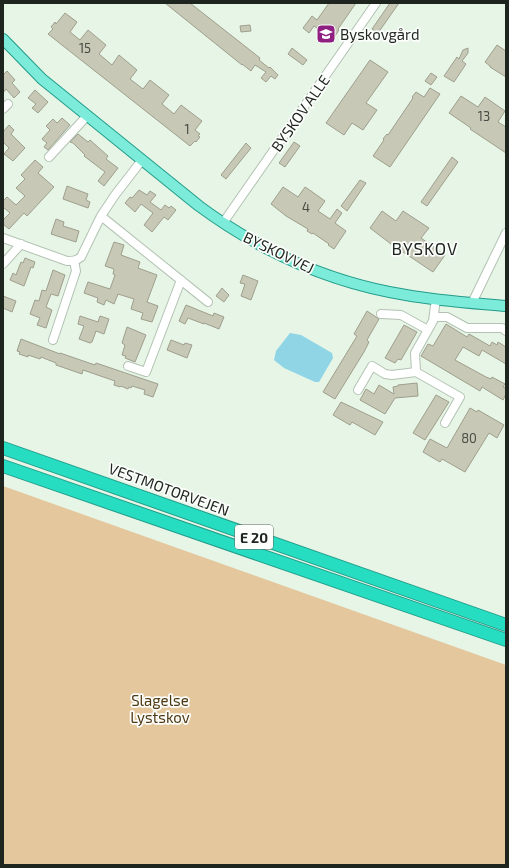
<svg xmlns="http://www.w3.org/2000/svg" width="509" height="868" font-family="'Exo 2',sans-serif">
<rect width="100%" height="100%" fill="#e6f5e6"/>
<path fill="#e4c79c" d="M3,486L506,665V865H3Z"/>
<path fill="#8fd5e5" d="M290,333L301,335L332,353L333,358L319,382H315L284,368L274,360L276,351Z"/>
<path fill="#c7c8b5" stroke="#9e9f8c" d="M165,3H190L260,58L259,60L269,68L270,67L278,75L275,79L271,76L266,82L261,78L266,72L255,65L251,71L242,64V65Z
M329,3H356L338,29L339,30L333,39L314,26L309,33L303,28L312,16L317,20Z
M390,3H399L378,33L372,29Z
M65,13L77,22L70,32L80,40L88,30L106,45L99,54L112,65L119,55L137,70L130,79L143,89L150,80L169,95L162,104L174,114L181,105L202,121L195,130L200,134L198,136L200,137L196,142L195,141L190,146L48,34L53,29L51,27L55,22L56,24Z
M250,25L251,31L241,32L240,26Z
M497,45L506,51V77L490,67V66L485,62Z
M292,48L307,60L303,65L288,54Z
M468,48V53L462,61L466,64L454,82L444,76L457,57L459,59L463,50Z
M370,60L388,72L366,103L377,110L363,130L352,123L344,135L326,123Z
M7,71L15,80L12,83L20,92L14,98L6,89L3,93V75Z
M431,73L437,77L431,85L425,81Z
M430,88L440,94L390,167L373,156L384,140L383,139L387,134L388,135L413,98L412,97L416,92L424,97Z
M35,90L48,102L38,113L32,108L36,104L28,98Z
M461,96L478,107L485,97L505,111L498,122L506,127V153L470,129L471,128L449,113Z
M62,118L70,125L48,150L44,147L47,143L42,139L50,130L46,126L53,119L57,123Z
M9,125L14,130L11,134L25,148L13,161L4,154L9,148L3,142V132Z
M78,134L88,142L90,140L108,156L106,159L118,168L104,186L98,181L105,172L84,156L85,155L73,143L70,142Z
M294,142L300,146L285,167L279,163Z
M246,143L251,148L226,179L221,175Z
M452,157L458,162L427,206L421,202Z
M35,160L43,167L38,173L54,187L27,216L24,213L9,229L3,224V220L10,213L3,207V201L7,197L16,205L25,196L16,188L25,179L21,175Z
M360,180L366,183L347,211L341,206Z
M67,186L88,194L86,200L90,202L88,208L63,199Z
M283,187L298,197L305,187L311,191L325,201L318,211L330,219L337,209L342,213L335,223L346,231L334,249L328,245L329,244L313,233L312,234L307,231L308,229L286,216L271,204Z
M139,190L147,195L150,191L156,195L150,202L161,210L165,205L169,208L171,206L176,210L168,220L164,217L152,232L144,225L153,213L141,204L135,212L125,203L130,197L132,198Z
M382,211L396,221L403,211L429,228L421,238L445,255L433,272L391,244L370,228Z
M56,219L64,222L63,226L79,231L76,242L51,234Z
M114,242L124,245L121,255L140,262L138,268L157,275L147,302L158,306L152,322L141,319L143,313L131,309L134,299L118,294L114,304L106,300L104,305L97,302L98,298L84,293L88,282L110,289L115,275L113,274L114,269L105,266Z
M25,258L35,262L33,268L31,267L24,286L10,280L13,273L16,275L21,262L23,263Z
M53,270L65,275L58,296L51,294L46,307L52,310L46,328L37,325L40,318L30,314L35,300L39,301L42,290L46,291Z
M243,275L258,281L251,300L241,296L245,284L240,283Z
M222,288L229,295L224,302L216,296Z
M3,296L16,301L12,312L3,308Z
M186,305L213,316L214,313L224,317L219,329L204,323V324L188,318L185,324L179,321Z
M367,311L379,319L367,340L369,342L364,352L335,399L323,392L357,336L354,334Z
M80,316L98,322L100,316L109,319L104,334L96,331L92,342L90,343L79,339L84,326L78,324Z
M446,324L467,337L469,334L490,346L492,342L497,345L498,342L506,347V364L482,350L479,356L463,347L455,360L486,377L491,379L492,377L505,384L503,387L506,388V394L503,400L482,387L480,391L421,356L428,344L433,346Z
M404,325L417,332L401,360L398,359L395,363L385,358Z
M127,327L146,335L135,362L125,358L126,356L122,355L125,345L122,343Z
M21,339L60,354V353L95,365L96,363L158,384L153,397L144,394L145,390L132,386L131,388L129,387L128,389L121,386L120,387L114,385L115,381L83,370L82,374L56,365V363L41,357L40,359L28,355V357L19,354L20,352L17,351Z
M171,340L184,345L185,343L192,345L187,358L167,350Z
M417,383L418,396L395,398L385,414L360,400L366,389L374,394L379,385L394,394L393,387L398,386V385Z
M436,395L449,402L425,440L413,433Z
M341,402L383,422L375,435L352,422L350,425L333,415Z
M470,408L477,412L478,410L504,425L497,438L489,433L465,472L442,459L440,462L423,452L430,439L447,448Z"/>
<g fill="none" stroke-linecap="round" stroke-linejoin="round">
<g stroke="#b3c2b3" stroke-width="10">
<path id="minor" d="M3,109L8,104
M49,157L87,116
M101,216L208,302
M223,223L376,3
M3,238L67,261C73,261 76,261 81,257L101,216L115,195L142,160
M3,264L21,244
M472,303L506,233
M381,314L401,315L428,330
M434,317H447L467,328H502L506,331
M53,340L76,271L74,261
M128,366L146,372L181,280
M416,372L415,353L433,321L436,299
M358,390L372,366L385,374L392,375L416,372L460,397L445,423"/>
</g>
<g stroke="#239c89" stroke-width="12">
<path id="major" d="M3,39L42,79L199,206C260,251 331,283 406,295C439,301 473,303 506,306"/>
</g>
<g stroke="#239c89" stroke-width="14">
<path id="highway" d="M3,448L506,625
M3,466L506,640"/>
</g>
<use href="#minor" stroke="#fff" stroke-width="8"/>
<use href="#major" stroke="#7debda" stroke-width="10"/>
<use href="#highway" stroke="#26ddc2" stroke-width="12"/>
</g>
<defs>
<g id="school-square" transform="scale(1)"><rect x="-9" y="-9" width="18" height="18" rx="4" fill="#8f1f80" stroke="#fbfefb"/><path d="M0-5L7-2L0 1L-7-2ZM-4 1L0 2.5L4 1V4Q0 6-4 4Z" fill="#fff"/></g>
</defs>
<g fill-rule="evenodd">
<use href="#school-square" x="326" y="34"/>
</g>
<g text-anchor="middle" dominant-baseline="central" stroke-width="3.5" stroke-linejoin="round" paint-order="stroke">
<g font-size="13" fill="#484d44">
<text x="85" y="48">15</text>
<text x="484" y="116">13</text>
<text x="187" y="129">1</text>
<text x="306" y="207">4</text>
<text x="469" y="438">80</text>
</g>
<rect fill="#fbfefb" stroke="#606560" stroke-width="1" x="235" y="525" width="38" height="24" rx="3"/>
<g font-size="14" font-weight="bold" fill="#1e241e">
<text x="254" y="537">E 20</text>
</g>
<g font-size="15" fill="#1e241e" stroke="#fbfefb" text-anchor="start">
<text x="340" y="34">Byskovgård</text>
</g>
<g font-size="15" fill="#1e241e" stroke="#fbfefb">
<text transform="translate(300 113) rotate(-55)">BYSKOV ALLE</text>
<text transform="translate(279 252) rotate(26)">BYSKOVVEJ</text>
<text transform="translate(169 489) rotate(20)">VESTMOTORVEJEN</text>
</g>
<g font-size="15" fill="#4e3711" stroke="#fbfefb">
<text x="160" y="700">Slagelse<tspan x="160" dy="17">Lystskov</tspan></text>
</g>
<g font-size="17" letter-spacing="1" fill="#1e241e" stroke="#fbfefb">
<text x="425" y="248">BYSKOV</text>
</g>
</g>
<rect width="509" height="868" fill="none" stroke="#1e241e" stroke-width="8"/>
</svg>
